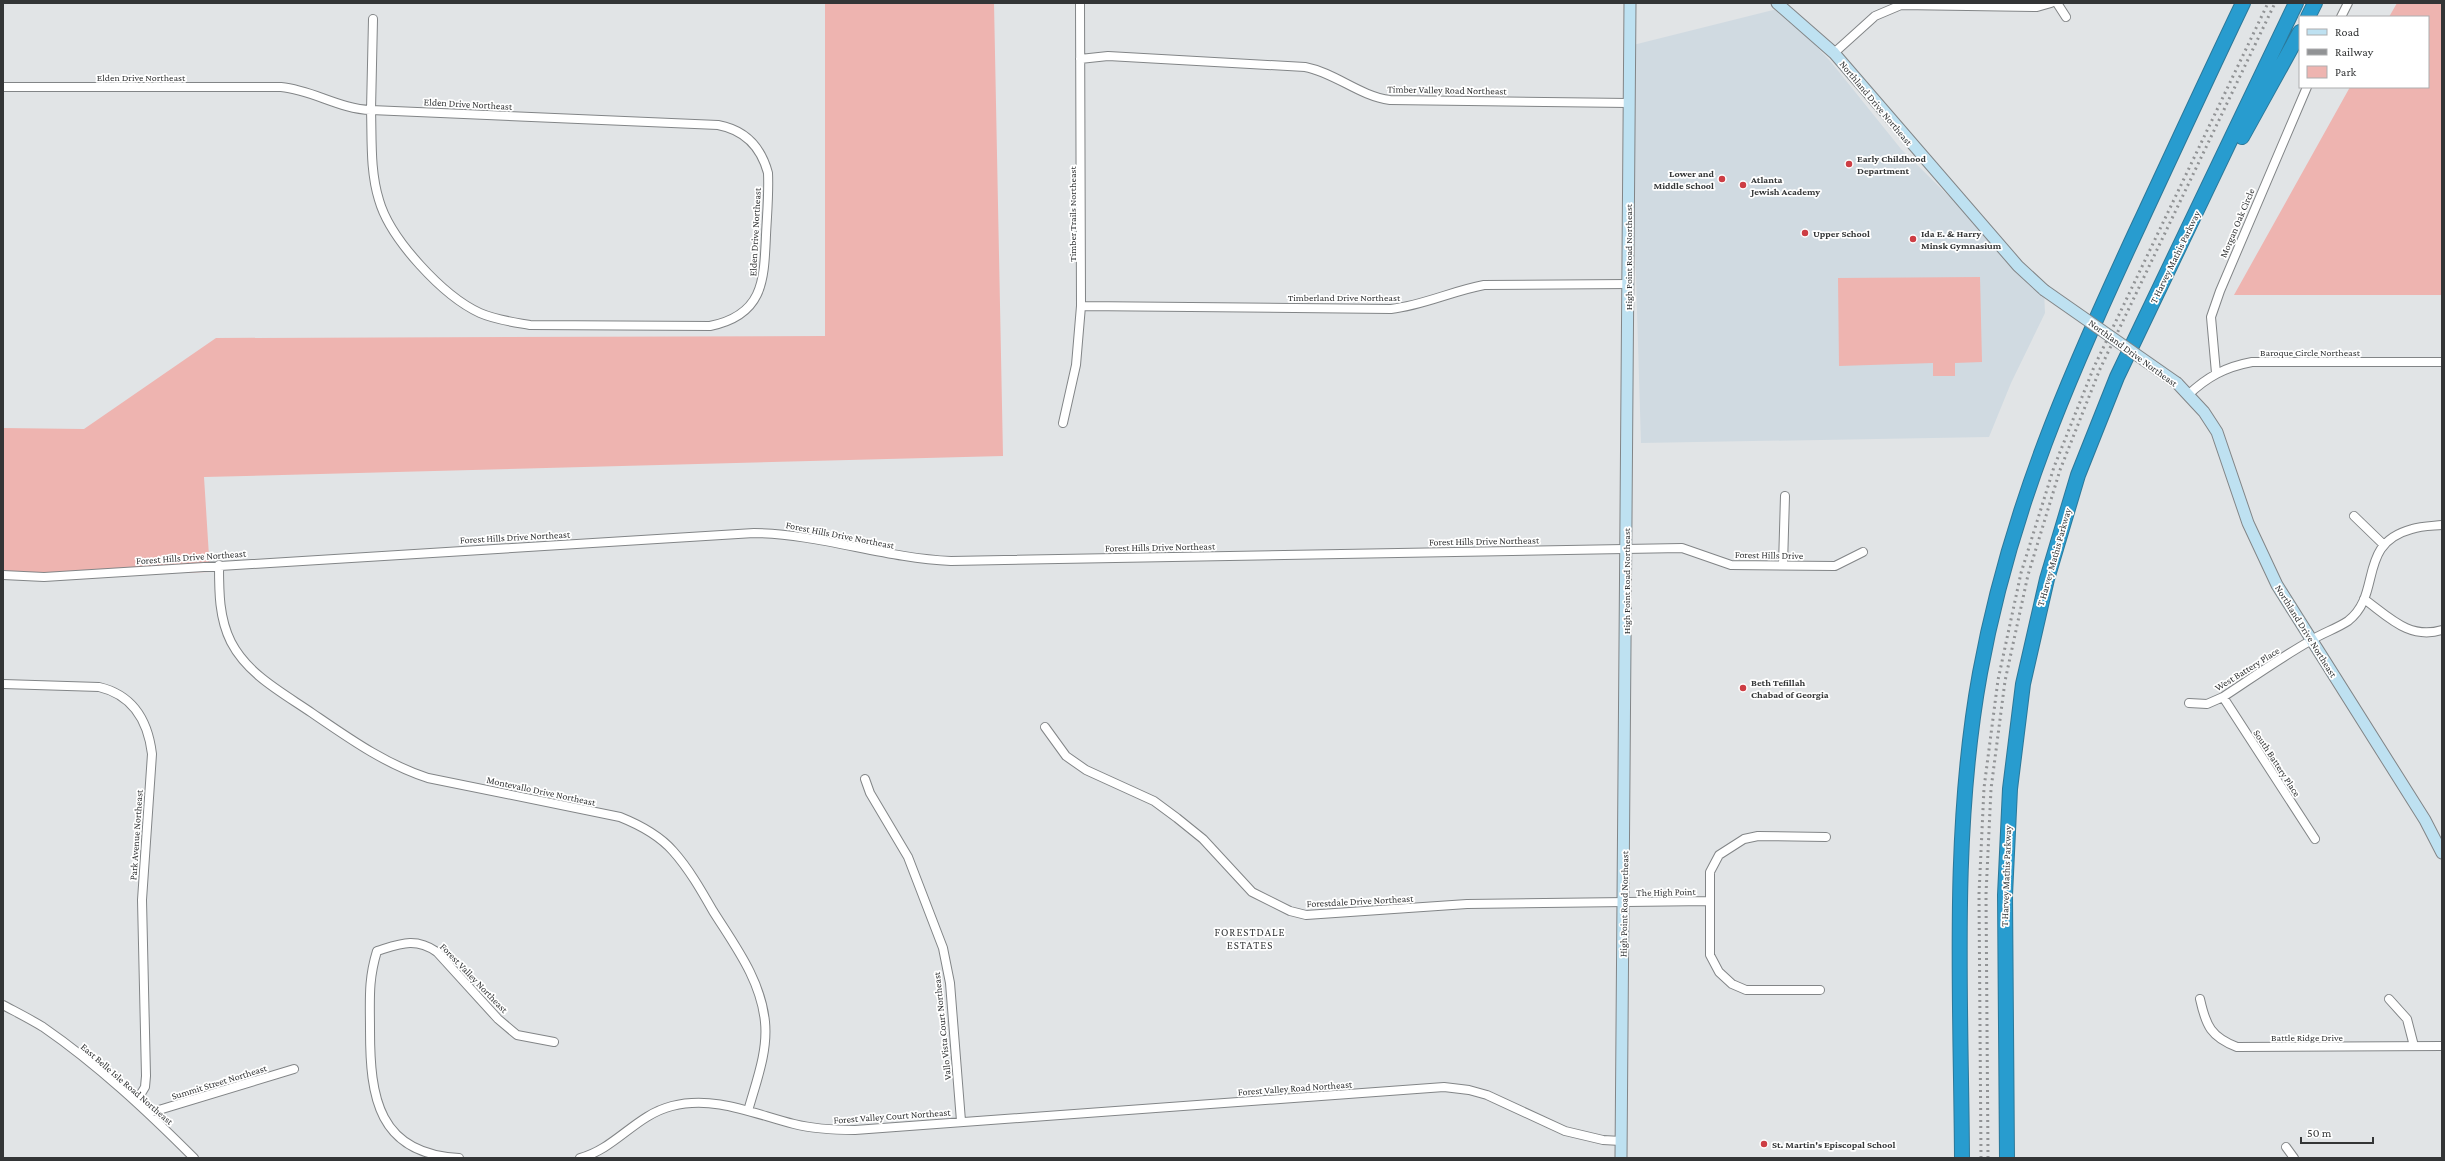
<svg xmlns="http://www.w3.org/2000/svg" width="2445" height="1161" font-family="'Crimson Pro',serif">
<rect width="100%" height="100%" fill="#e1e4e6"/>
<path fill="#d0dae1" d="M1781,8L1831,62L1901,149L2044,290L2045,313L2011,383L1989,437L1641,443L1629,46Z"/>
<path fill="#eeb4b0" d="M825,3H994L1003,456L204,477L210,572L3,578V428L84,429L216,338L825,336Z
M2397,3H2442V295H2234L2350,87H2428V17H2389Z
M1980,277L1982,362L1955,363V376H1933V363L1839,366L1838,278Z"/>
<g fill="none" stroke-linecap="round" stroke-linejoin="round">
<g stroke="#828587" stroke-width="10">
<path id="street" d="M2057,3L2066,17
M2341,17L2348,3
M1834,53L1875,16L1901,5L2037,7L2051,3
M1080,59L1108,56L1305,67C1336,73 1359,96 1390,100L1629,103
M3,87H281C313,90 339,109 371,110L373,19
M371,110L718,125C745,130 761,147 768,173C769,193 767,214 766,235C764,280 764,315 710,326L530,325C513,322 496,320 480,313C443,296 390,239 379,200C370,171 372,140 371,110Z
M1081,306L1391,309C1424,305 1452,291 1484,285L1628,284
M2216,373L2211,317L2220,291L2307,87
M2188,395C2207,377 2225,367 2252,362H2442
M1063,423L1076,365L1081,306L1080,3
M2354,516L2384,545
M219,565C219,592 219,618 231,642C248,675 283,693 312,713C350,739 385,764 428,778L620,817C640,825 659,835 673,851C689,869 701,890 713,911C735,946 761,980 765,1022C768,1052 756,1082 748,1111
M1783,565L1785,496
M3,575L44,577L754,533C820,534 884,558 951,561L1682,548L1731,565L1835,566L1863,552
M2364,599C2389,617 2409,640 2442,630
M3,684L99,687C133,695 148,721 152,754L142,900L146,1076L145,1087L136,1102
M2223,697L2315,839
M2189,703L2207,704L2223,697C2252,678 2280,658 2310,641C2322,633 2336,629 2348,621C2383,594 2356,544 2412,529C2421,526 2432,526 2442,525
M1045,727L1066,756L1086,770L1154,801L1177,818L1203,839L1252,892L1290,911L1306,915L1467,904L1709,901
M865,779L870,793L908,857L943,948L950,983L961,1121
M1820,990H1746L1732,984L1719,972L1710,955V872L1719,855L1744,839L1758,836L1826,837
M2200,999C2206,1026 2211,1037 2237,1047L2442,1046
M2389,999L2407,1019L2414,1046
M3,1005C16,1012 30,1019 43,1027C98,1065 147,1111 194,1158
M149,1113L294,1069
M2286,1147L2294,1158
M459,1158C378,1154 370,1097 370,1030C370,1000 368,980 377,951C400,944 415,937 437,952L498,1019L517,1035L554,1042
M580,1158C615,1149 636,1115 672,1106C714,1095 754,1114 794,1124C814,1129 834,1130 855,1130L1444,1087L1469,1090L1487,1095L1565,1131L1603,1140L1621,1141"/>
</g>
<g stroke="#828587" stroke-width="13">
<path id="secondary" d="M1777,3L1834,53L2018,266L2044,290
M2177,383L2204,412L2217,432L2248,523L2277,585L2425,820L2442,853
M1621,1158L1630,3"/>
</g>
<g stroke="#2c7899" stroke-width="16">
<path id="highway" d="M2308,17L2315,3
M2242,137L2300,32
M1962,1158C1961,997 1951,833 1980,673C2010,509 2070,373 2140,223C2174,150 2208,76 2243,3
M2007,1158L2005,895L2010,789L2023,684L2047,579L2078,475L2117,377L2296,3"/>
</g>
<use href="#street" stroke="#fff" stroke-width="8"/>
<use href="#secondary" stroke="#bee1f1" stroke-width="11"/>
<use href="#highway" stroke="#289ccf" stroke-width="14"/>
<path stroke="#919395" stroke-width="3" stroke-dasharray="2 4" stroke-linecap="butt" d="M1981,1158L1979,894L1984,788L1998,680L2021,573L2054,467L2094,367L2268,3
M1988,1158L1986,894L1991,789L2005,681L2028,575L2060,470L2100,369L2275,3"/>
<g stroke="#828587" stroke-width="13" stroke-linecap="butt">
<path id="secondary-bridge" d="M2044,290L2177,383"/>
</g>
<use href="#secondary-bridge" stroke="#bee1f1" stroke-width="11"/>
</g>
<g fill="#cd3d44" stroke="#fff" stroke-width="1.5">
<circle cx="1849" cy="164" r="4"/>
<circle cx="1722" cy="179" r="4"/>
<circle cx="1743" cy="185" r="4"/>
<circle cx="1805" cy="233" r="4"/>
<circle cx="1913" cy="239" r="4"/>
<circle cx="1743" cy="688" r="4"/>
<circle cx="1764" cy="1144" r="4"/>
</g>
<g text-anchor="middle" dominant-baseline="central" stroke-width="3.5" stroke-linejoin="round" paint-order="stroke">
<g font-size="10" fill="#333536" stroke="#fff">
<text x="141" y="77">Elden Drive Northeast</text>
<text transform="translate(1447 90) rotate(1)">Timber Valley Road Northeast</text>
<text transform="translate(1876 103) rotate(50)">Northland Drive Northeast</text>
<text transform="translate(468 104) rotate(3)">Elden Drive Northeast</text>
<text transform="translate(1072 214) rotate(-90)">Timber Trails Northeast</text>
<text transform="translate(2237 223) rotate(-67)">Morgan Oak Circle</text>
<text transform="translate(755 232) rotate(-87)">Elden Drive Northeast</text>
<text transform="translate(1628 257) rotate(-90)">High Point Road Northeast</text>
<text transform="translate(2175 257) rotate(-64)">T Harvey Mathis Parkway</text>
<text x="1344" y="297">Timberland Drive Northeast</text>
<text x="2310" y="352">Baroque Circle Northeast</text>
<text transform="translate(2133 353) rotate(36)">Northland Drive Northeast</text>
<text transform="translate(840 535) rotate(11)">Forest Hills Drive Northeast</text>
<text transform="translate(515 537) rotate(-3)">Forest Hills Drive Northeast</text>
<text transform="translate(1484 541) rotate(-1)">Forest Hills Drive Northeast</text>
<text transform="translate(1160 547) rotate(-1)">Forest Hills Drive Northeast</text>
<text transform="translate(1769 555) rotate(1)">Forest Hills Drive</text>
<text transform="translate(191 557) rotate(-4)">Forest Hills Drive Northeast</text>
<text transform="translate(2054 557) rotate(-74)">T Harvey Mathis Parkway</text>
<text transform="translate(1626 581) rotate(-90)">High Point Road Northeast</text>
<text transform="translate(2306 631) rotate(58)">Northland Drive Northeast</text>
<text transform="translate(2247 669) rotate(-32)">West Battery Place</text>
<text transform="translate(2277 763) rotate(57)">South Battery Place</text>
<text transform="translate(541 791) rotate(12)">Montevallo Drive Northeast</text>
<text transform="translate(136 835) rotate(-86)">Park Avenue Northeast</text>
<text transform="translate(2006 876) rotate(-88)">T Harvey Mathis Parkway</text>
<text transform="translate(1666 892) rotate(-1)">The High Point</text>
<text transform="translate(1360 901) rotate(-3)">Forestdale Drive Northeast</text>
<text transform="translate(1624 904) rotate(-89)">High Point Road Northeast</text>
<text transform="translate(474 978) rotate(46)">Forest Valley Northeast</text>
<text transform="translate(942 1026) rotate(-96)">Vallo Vista Court Northeast</text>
<text x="2307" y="1037">Battle Ridge Drive</text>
<text transform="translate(219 1082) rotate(-17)">Summit Street Northeast</text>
<text transform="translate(127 1084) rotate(41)">East Belle Isle Road Northeast</text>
<text transform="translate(1295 1088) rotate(-4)">Forest Valley Road Northeast</text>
<text transform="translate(892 1116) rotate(-4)">Forest Valley Court Northeast</text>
</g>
<g font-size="10" font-weight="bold" fill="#333536" stroke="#fff" text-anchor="start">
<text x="1857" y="158">Early Childhood<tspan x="1857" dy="12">Department</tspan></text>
<text x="1714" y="173" text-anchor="end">Lower and<tspan x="1714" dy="12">Middle School</tspan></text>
<text x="1751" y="179">Atlanta<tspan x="1751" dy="12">Jewish Academy</tspan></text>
<text x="1813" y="233">Upper School</text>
<text x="1921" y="233">Ida E. &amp; Harry<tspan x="1921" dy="12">Minsk Gymnasium</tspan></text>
<text x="1751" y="682">Beth Tefillah<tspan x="1751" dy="12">Chabad of Georgia</tspan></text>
<text x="1772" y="1144">St. Martin's Episcopal School</text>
</g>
<g font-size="11" letter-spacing="1" fill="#333536" stroke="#fff">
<text x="1250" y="932">FORESTDALE<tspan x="1250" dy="13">ESTATES</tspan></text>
</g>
</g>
<rect width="2445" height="1161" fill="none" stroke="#333536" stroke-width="8"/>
<rect x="2299" y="16" width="130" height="72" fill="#ffffff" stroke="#adaeaf"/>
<rect x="2307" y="29" width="20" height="6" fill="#bee1f1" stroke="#adaeaf"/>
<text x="2335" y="36" font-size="12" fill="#333536">Road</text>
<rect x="2307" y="49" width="20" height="6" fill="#919395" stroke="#adaeaf"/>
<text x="2335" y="56" font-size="12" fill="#333536">Railway</text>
<rect x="2307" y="66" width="20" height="12" fill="#eeb4b0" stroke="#adaeaf"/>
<text x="2335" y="76" font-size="12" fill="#333536">Park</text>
<path d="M2301 1137v6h72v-6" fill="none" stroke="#333536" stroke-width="2"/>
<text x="2307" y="1137" font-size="12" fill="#333536" stroke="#ffffff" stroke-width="3" paint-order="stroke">50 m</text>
</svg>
